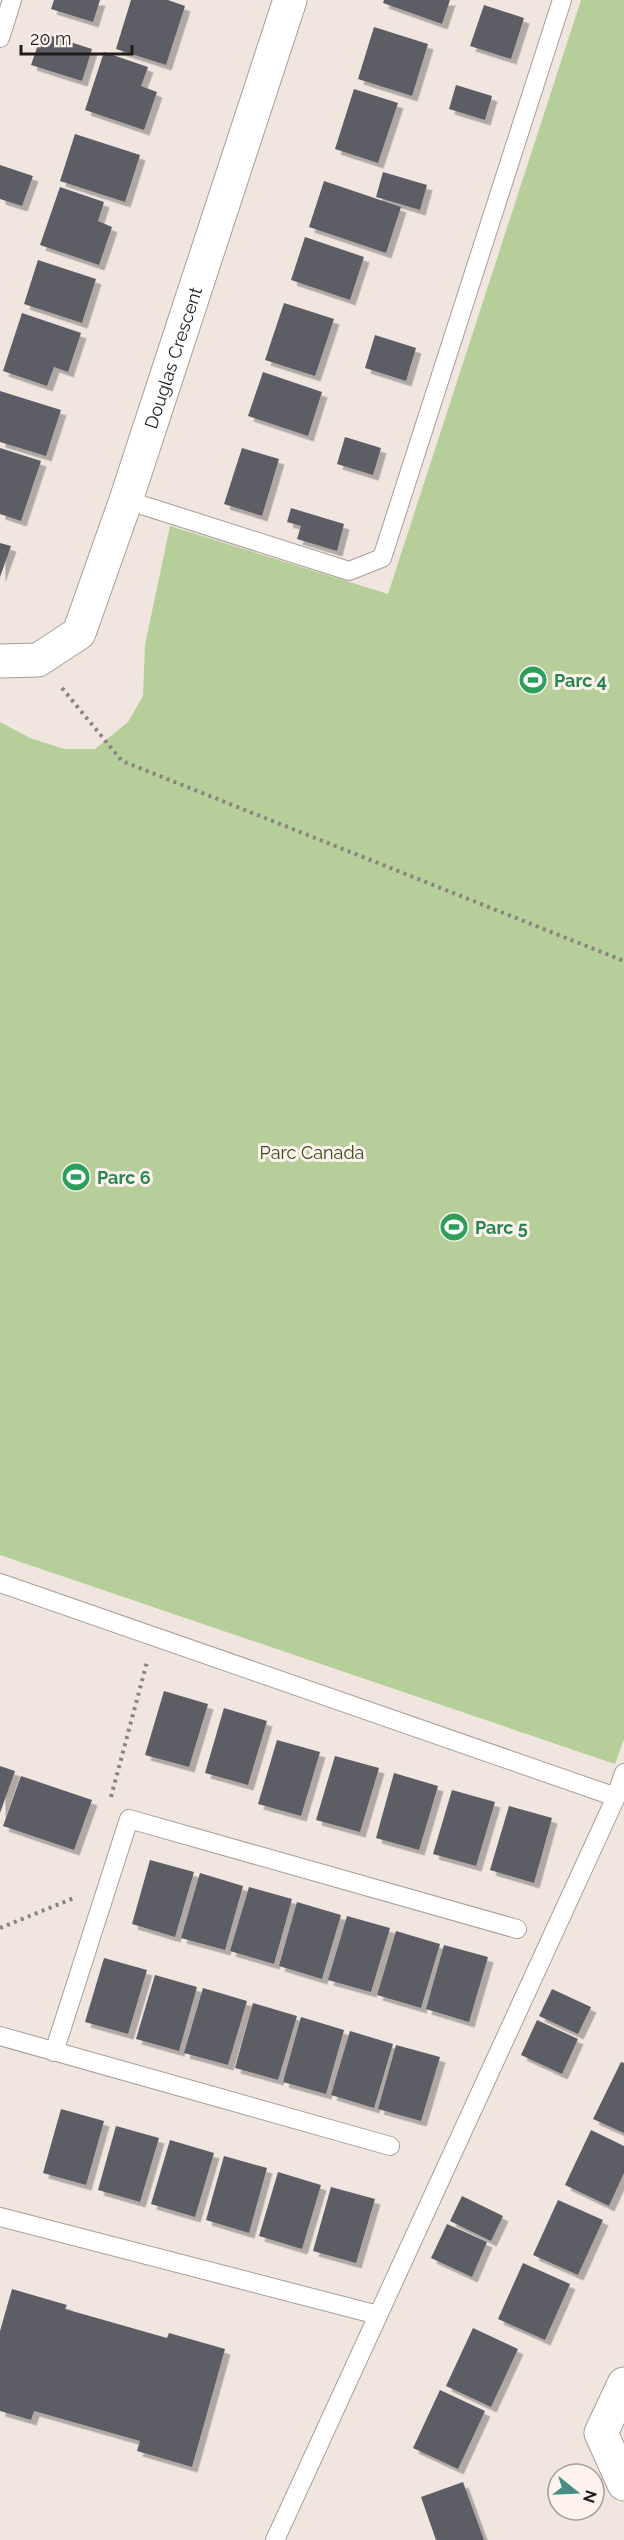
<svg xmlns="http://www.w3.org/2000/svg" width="624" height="2540" font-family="Raleway,sans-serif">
<defs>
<filter id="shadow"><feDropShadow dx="5.5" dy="5.5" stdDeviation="0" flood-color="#0004"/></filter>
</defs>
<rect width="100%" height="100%" fill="#f0e5df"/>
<path fill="#b6ce99" d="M581,0H624V1739L615,1764L0,1555V722L30,738L64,749H95L128,722L143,696L145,645L170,526L388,594Z"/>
<path fill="#5d5d66" filter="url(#shadow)" d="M54,0H100L93,22L51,9Z
M131,0H168L185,6L166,65L116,49Z
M384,0H450L442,24L383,3Z
M484,5L524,18L511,59L470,46Z
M374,27L428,44L412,96L358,79Z
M42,33L92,49L82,81L31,65Z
M104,52L148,67L141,86L157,92L144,130L85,110Z
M456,85L492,96L485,120L449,109Z
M354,89L398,103L378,163L335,149Z
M75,134L140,155L125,202L60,181Z
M0,165L33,176L22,206L0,199Z
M383,172L427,185L420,210L376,197Z
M324,181L401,207L386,253L309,227Z
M60,187L104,202L98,221L112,227L99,265L40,245Z
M305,237L364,257L350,300L291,280Z
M38,260L96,279L82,323L24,304Z
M284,303L334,319L315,376L265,360Z
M22,313L81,333L68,372L54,367L47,386L3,371Z
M375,335L416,348L406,381L365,368Z
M263,372L322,392L308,436L248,416Z
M0,391L61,410L46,456L0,442Z
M345,437L381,448L373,475L337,464Z
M0,448L41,461L21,521L0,514Z
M242,448L279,459L262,516L224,504Z
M291,508L344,524L337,551L297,539L301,526L287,522Z
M0,543L11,546L0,577Z
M164,1691L208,1704L189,1767L145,1755Z
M224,1708L267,1721L248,1785L205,1773Z
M277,1740L320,1752L301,1816L258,1804Z
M335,1756L379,1768L360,1832L316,1820Z
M0,1766L15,1771L0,1813Z
M394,1773L438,1786L419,1850L376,1838Z
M21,1776L92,1800L74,1850L3,1826Z
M452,1790L495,1802L476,1866L433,1854Z
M509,1806L552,1818L534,1883L490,1870Z
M150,1860L194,1872L175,1937L132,1924Z
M200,1873L243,1886L225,1950L181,1938Z
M249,1887L292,1899L274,1964L230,1951Z
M297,1902L341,1915L322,1979L279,1966Z
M347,1916L390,1928L371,1992L328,1980Z
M396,1931L440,1944L421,2008L377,1995Z
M444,1945L488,1957L469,2022L426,2009Z
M104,1958L147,1970L128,2034L85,2022Z
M155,1975L197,1987L179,2051L136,2039Z
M203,1988L247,2001L228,2065L184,2053Z
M552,1989L591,2007L578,2034L539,2016Z
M253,2003L297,2016L278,2080L235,2068Z
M301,2017L344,2030L326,2094L283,2082Z
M537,2020L578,2039L562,2074L521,2055Z
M350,2031L393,2044L374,2108L331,2095Z
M396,2045L440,2057L421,2121L378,2109Z
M621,2062L624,2063V2133L593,2119Z
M61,2109L104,2121L86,2185L43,2173Z
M116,2126L159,2138L140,2202L98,2190Z
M591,2130L624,2146V2173L609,2206L565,2185Z
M170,2140L214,2153L195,2217L151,2204Z
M224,2156L267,2168L249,2233L206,2220Z
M278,2172L321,2185L302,2249L259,2236Z
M331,2187L375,2199L356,2263L313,2251Z
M462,2196L503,2216L491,2241L450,2221Z
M558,2200L603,2220L578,2275L533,2255Z
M447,2224L487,2242L472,2277L431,2258Z
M523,2263L570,2284L545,2340L498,2319Z
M12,2289L67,2305L65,2309L167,2338L169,2333L225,2349L192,2467L137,2451L140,2441L34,2411L31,2420L0,2411V2331Z
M473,2328L518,2349L491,2407L446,2386Z
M440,2390L485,2411L458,2469L413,2448Z
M463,2482L484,2540H436L421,2497Z"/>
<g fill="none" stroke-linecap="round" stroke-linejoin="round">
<g stroke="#a89e98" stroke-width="20">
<path id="service" d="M0,38L12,0
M126,500L349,571L382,558L562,0
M0,1583L616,1797
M0,2036L390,2146
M54,2052L129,1819L517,1929
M0,2217L378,2315
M275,2540L616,1797L624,1773"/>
</g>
<g stroke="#a89e98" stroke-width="35">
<g id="minor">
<path id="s1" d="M0,661L38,660L79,633L126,500L290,0"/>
<path d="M624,2384L601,2433L624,2484"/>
</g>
</g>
<path stroke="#8a827e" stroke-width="4" stroke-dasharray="3 4.5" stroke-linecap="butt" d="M62,688L122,761L624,961
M111,1797L147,1662
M0,1928L74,1898"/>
<use href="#service" stroke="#fff" stroke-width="18"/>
<use href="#minor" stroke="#fff" stroke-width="33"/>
</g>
<defs>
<g id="stadium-disc" transform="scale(1.5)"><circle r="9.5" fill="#2e9e5b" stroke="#fdf2ed"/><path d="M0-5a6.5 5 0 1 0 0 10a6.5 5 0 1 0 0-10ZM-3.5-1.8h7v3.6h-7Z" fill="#fff"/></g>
</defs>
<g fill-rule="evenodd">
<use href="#stadium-disc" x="533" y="680"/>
<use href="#stadium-disc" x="76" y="1177"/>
<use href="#stadium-disc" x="454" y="1227"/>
</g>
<g text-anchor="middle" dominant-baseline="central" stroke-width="6" stroke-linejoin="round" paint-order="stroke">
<g font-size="18" fill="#211d1b" stroke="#fdf2ed">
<text stroke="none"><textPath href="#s1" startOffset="378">Douglas Crescent</textPath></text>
</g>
<g font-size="18" font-weight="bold" fill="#27864d" stroke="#fdf2ed" text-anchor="start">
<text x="554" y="680">Parc 4</text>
<text x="97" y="1177">Parc 6</text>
<text x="475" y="1227">Parc 5</text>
</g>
<g font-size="18" fill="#364a18" stroke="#fdf2ed">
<text x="312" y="1152">Parc Canada</text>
</g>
</g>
<g transform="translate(576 2492) rotate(108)"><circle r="28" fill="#fdf2ed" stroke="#a59d99" stroke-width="1.5"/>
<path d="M0-4.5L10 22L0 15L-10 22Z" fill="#488d85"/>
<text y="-9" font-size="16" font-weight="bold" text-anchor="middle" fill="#211d1b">N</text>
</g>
<path d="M21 45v9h111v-9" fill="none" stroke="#211d1b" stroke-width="3"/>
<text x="30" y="45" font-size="18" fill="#211d1b" stroke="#fdf2ed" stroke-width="4.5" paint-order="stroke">20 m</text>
</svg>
